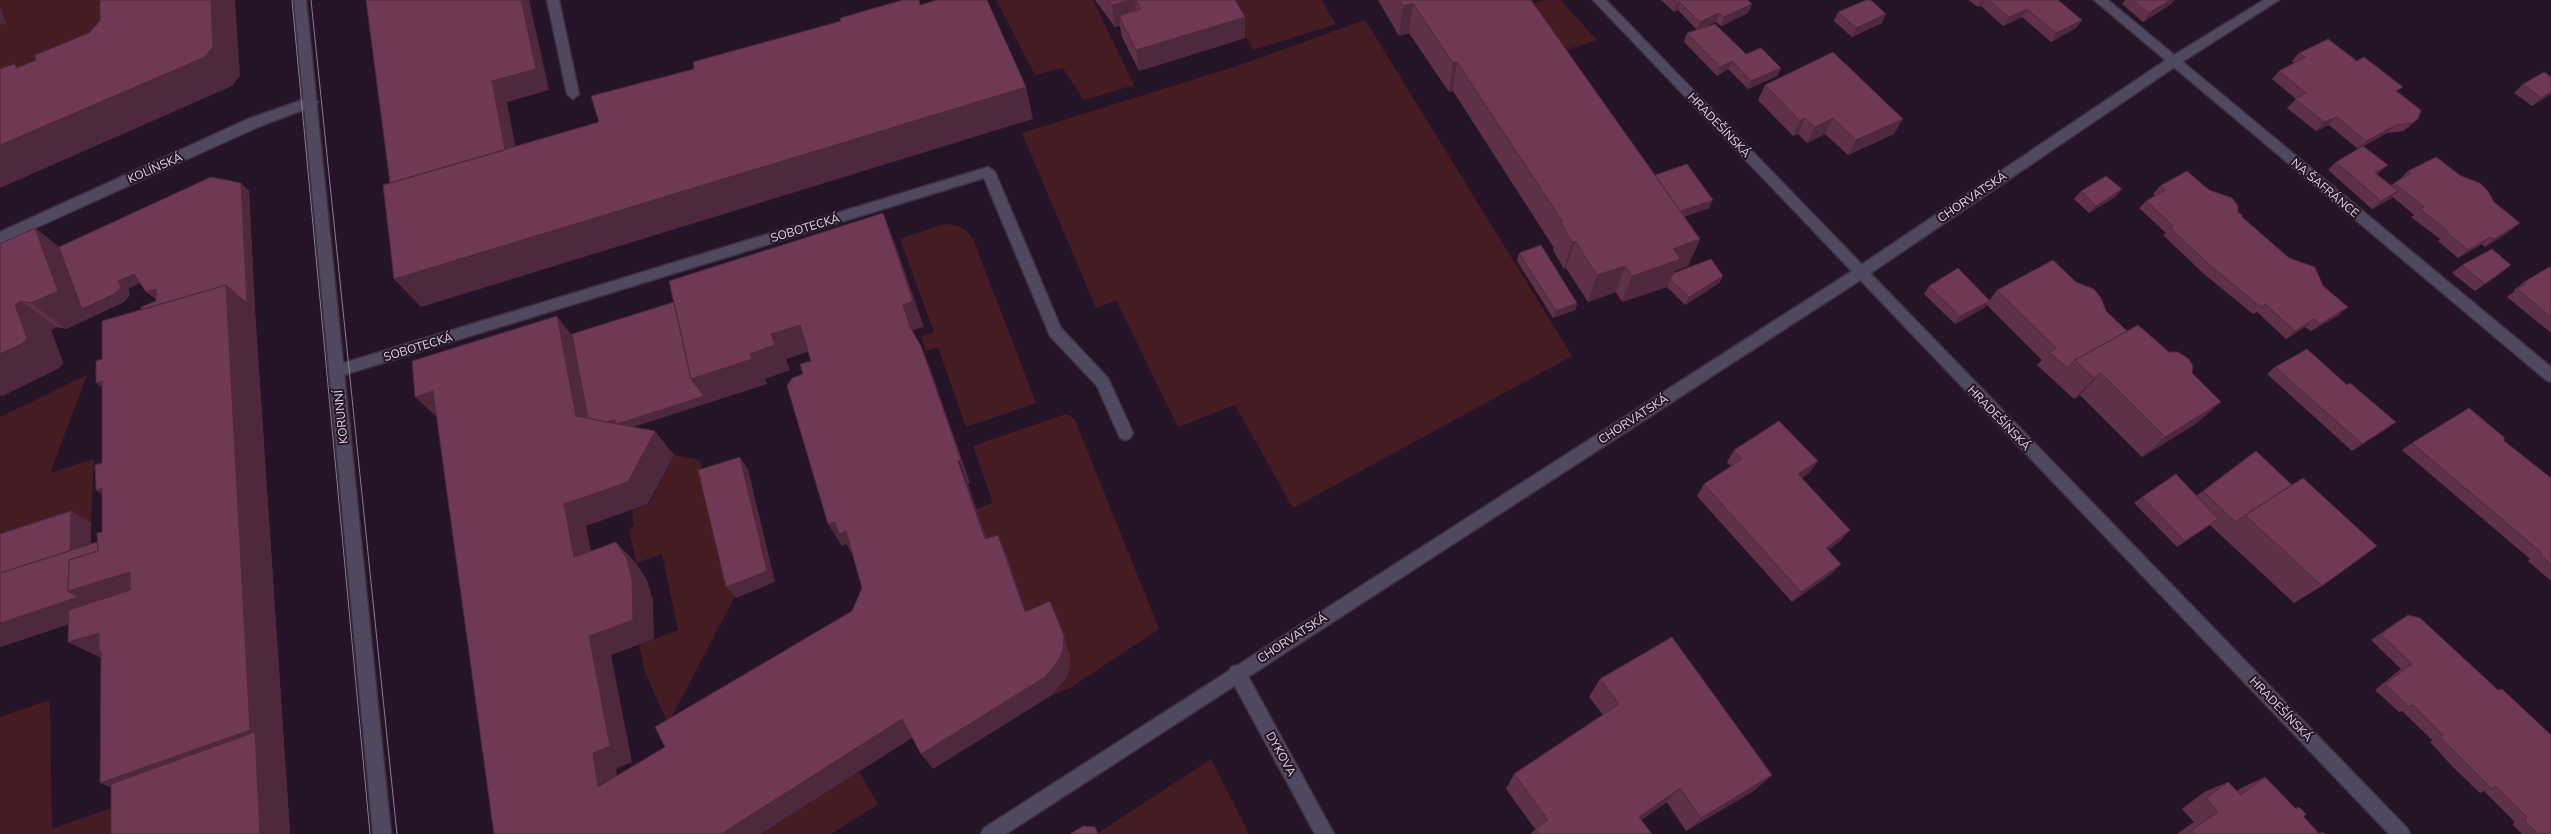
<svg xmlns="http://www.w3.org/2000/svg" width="2551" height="834" font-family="'Nunito Sans',sans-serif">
<rect width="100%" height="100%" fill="#251427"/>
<path fill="#461c23" d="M0,0H128L129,20L0,91V25L7,22L0,7Z
M996,0H1093L1134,85L1084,100L1063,68L1035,75Z
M1225,0H1321L1336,24L1253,50Z
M1544,0H1560L1597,40L1544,57L1494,16Z
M1365,20L1572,356L1293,508L1235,405L1178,427L1116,300L1096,308L1022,133L1237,66Z
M945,224C959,225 966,228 973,239L1036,403L966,427L938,347L926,351L921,337L934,332L900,239Z
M87,375L50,473L94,459L91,523L0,553V417Z
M1063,415H1069L1075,420L1159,629L1070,688L1052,695C1079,663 1071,656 1058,621L1033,631L1007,556L994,560L976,509L993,503L973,446Z
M674,455L700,460L734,598L668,724L645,672L639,645L678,630L662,554L636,563L629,529L634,526L632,510L649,504Z
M50,700L52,829L145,796L146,834H0V717Z
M1211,759L1249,834H1097Z
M859,772L878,804L831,834H761Z"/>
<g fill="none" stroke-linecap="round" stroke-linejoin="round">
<g stroke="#3f2f41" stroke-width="3">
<path id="service" d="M547,0H559L579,94L573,99L567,94Z"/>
</g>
<g stroke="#3f2f41" stroke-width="3">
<path id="minor" d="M1593,0H1606L2407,828L2410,834H2389Z
M2094,0H2108L2551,367V382L2546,380Z
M311,97L318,102L316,105L258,127L0,244V232L248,119Z
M988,167L995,172L1061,328L1108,378L1133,433L1130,438L1125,440L1120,438L1097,386L1050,336L984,178L337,377L332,375L330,371L332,367L337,365Z
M1237,665L1243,667L1334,834H1315L1231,679L1229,673L1231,667Z"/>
</g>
<g stroke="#3f2f41" stroke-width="3">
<path id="tertiary" d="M294,0H306L391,834H373Z
M2264,0H2279L2179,64L1865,277L1006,834H981L984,828L1855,269L2169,58Z"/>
</g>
<use href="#service" fill="#4f485e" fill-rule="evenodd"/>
<use href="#minor" fill="#4f485e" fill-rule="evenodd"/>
<use href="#tertiary" fill="#4f485e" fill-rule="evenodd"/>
<path stroke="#8b7d8d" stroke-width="1" d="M292,0L370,834
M311,0L397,834"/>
</g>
<path fill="#5f3149" d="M1095,0H1235L1245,17V38L1139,71L1122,37L1120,26L1115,27Z
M1378,0H1531L1655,175L1709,208L1684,217L1700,239L1688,266L1674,271V273L1723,276L1719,283L1685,305L1667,287L1622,302L1616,292L1588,302L1566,268L1564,269L1553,250L1554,248L1453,91L1449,92L1409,33L1399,36Z
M1661,0H1748V13L1721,26L1716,22L1702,28L1746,54L1781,68L1777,76L1748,89L1728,69L1717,76L1684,42L1687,33L1697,30L1678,10L1674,12Z
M1968,0H2058L2082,20L2076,28L2051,42L2022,17L2003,26L1981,6L1978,7Z
M2125,0H2174L2171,4L2143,22L2122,4Z
M1838,12L1882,23L1852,37L1834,21Z
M2299,53L2398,92L2421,110L2409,127L2403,131L2387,133L2358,149L2329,125L2316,131L2287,108L2296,99L2272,79L2279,71L2294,63L2292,61Z
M2551,77V94L2532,106L2514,93L2523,84Z
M1765,85L1894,134L1848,155L1825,134L1807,143L1798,134L1793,136L1758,100Z
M2336,162L2379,173L2377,174L2391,185L2400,179L2408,171L2494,202L2520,223L2510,231L2485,247L2482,244L2458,258L2438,241L2440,239L2411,217L2414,215L2393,197L2390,199L2372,209L2328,170Z
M2160,186L2209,190L2238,212L2243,216L2241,217L2323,286L2339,315L2311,331L2305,327L2286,339L2257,312L2253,314L2205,275L2163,235L2166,233L2139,208L2146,201L2155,196L2153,194Z
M2122,189L2115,197L2089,213L2074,199L2081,191Z
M249,191L255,311L290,834L111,787L101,658L69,624L0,647V534L71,511L91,523V544L97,542L102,532V494L96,490L102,463V387L96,383L141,310L156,301V299L146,292L140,283L128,289L130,295L124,302L66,329L57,327L51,330L63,363L59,368L2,396L0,395V244L35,228L59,247Z
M1519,253L1577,303L1575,310L1553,318L1517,261Z
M2462,265L2501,273L2475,291L2452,273Z
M2551,266V333L2507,297L2515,291L2514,290L2524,282Z
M1929,286L1990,300L1997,290L2106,311L2127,331L2192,373L2197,423L2142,457L2080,395L2074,399L2037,365L2042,360L1987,305L1984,308L1955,324L1924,294Z
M2275,367L2386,429L2352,451L2267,374Z
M2412,443L2551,478V581L2528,561L2530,559L2402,450Z
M1734,450L1809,473L1802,478L1850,530L1840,541L1828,550L1841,564L1831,574L1792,602L1697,496L1704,484L1731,467L1727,462Z
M2256,451L2322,586L2294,603L2210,525L2177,547L2134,503L2142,497L2196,496Z
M2408,615L2551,834H2522L2513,825L2514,821L2484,791L2480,793L2453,767L2430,742L2432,740L2402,711L2399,712L2375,690L2401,669L2371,640L2398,621Z
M1600,679L1755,790L1686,831L1667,802L1641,820L1652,834H1531L1535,829L1506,789L1514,774L1603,715L1589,697Z
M2265,777L2295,808L2299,807L2304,817L2319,833L2323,832L2325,834H2177L2194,822L2182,809L2204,792L2228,782L2237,791L2241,788Z"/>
<path fill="#4e283c" d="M211,0H235L240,76L232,86L0,188V145Z
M521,0H529L549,90L507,102L522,181L391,195L492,81Z
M1130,0H1135L1137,20L1119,16L1120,26L1115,27L1112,5Z
M1982,0H1984L1981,6L1978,7Z
M2170,0H2174L2171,4L2143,22L2149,13Z
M1680,2L1678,10L1674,12L1677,3Z
M1413,3L1409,33L1399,36L1403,6Z
M1752,4L1748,13L1721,26L1724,17Z
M0,7L7,23L0,25Z
M2027,9L2022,17L2003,26L2009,17Z
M1719,13L1716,22L1697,30L1700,22Z
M1886,14L1882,23L1852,37L1856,28Z
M1245,17V38L1139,71L1136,50Z
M2082,20L2076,28L2051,42L2056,33Z
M1732,61L1728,69L1717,76L1720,67Z
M1457,62L1453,91L1449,92L1453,63Z
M1781,68L1777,76L1748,89L1751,81Z
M1026,87L1033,119L421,307L394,279Z
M2551,92V94L2532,106L2541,98Z
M2337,117L2329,125L2316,131L2324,122Z
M1805,118L1798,134L1793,136L1800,121Z
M1833,118L1825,134L1807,143L1815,127Z
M1903,119L1894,134L1848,155L1856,140Z
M2418,119L2409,127L2403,131L2412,123Z
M2396,125L2387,133L2358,149L2366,141Z
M2388,165L2379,173L2367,181L2375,173Z
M241,183L249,191L255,311L290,834H260L140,798L100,783L250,730L226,285Z
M2122,189L2115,197L2089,213L2096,206Z
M2398,191L2390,199L2372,209L2381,201Z
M1713,200L1709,208L1670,222L1673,214Z
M883,213L894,241L924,327L913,330L920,352L910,327L903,305Z
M2520,223L2510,231L2485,247L2494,239Z
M35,228L69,255L118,281L134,274L143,281L128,289L130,295L124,302L66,329L31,303Z
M2491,237L2482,244L2458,258L2468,250Z
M1700,239L1688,266L1674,271L1667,287L1622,302L1632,276L1673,249Z
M1575,241L1566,268L1564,269L1572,242Z
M1625,266L1616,292L1588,302L1597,275Z
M1723,276L1719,283L1685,305L1689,297Z
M156,289L165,296L156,299L146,292Z
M21,301L57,327L51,330L63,363L59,368L2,396L0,394V354L15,305Z
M1990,301L1984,308L1955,324L1960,316Z
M1577,303L1575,310L1553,318L1556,311Z
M2348,307L2339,315L2311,331L2320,324Z
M557,316L577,342L691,379L771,334L800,325L813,350L786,359L790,370L765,379L767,384L621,431L576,416Z
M2314,319L2305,327L2286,339L2295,331Z
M921,346L931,371L970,483L968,484L994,560L985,539Z
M2101,373L2080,395L2074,399L2094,378Z
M102,381L130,407L96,383Z
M433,391L441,421L415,397Z
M2221,402L2197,423L2142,457L2165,437Z
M655,431L674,455L648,504L586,526L596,577L574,557L564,504Z
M740,457L748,469L775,582L736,598L726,587Z
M1818,461L1809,473L1789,487L1798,474Z
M102,488L132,512L96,490Z
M71,511L91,523V562L108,556L166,592L0,647V623Z
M835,522L846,531L853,555L846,544L842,546L828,524Z
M1850,530L1840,541L1816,559L1826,548Z
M998,535L1007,556L1033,631L1025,612Z
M616,542L636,563L647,580L653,600L654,639L611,655L632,762L616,769L621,801L598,787L593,753L589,636Z
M1841,564L1831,574L1792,602L1801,592Z
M99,633L107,661L68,642Z
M1064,636L1070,655V668L1066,679L1052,695L933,769L921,754Z
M902,719L915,736L761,834H721Z
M1772,775L1755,790L1686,831L1701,818Z
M1680,788L1667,802L1626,831L1639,817Z"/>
<path fill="#6f3955" stroke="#4e283c" d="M100,0H211L213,47L205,57L0,145V69L14,64L17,68L36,60L35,55L89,33L100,21Z
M366,0H521L536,69L492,81L505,150L390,183Z
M903,0H919L920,5L937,0H987L1026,87L394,279L383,185L599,122L591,96L694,69L693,62L841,21L840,18Z
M1108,0H1130L1112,5Z
M1136,0H1235L1245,17L1136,50L1119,16L1141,9Z
M1399,0H1531L1700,239L1673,249L1680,258L1678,260L1632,276L1625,266L1597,275L1575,241L1572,242L1561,223L1563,222L1457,62L1453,63L1413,3L1403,6Z
M1673,0H1748L1752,4L1724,17L1719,13L1700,22L1680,2L1677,3Z
M1866,0H1871L1886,14L1856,28L1838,12Z
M1989,0H2058L2082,20L2056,33L2027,9L2009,17Z
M2133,0H2170L2149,13Z
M1715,24L1746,54L1761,48L1781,68L1751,81L1732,61L1720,67L1687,33Z
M2328,39L2357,61L2364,57L2403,87L2396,91L2421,110L2418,119L2412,123L2396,125L2366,141L2337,117L2324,122L2295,99L2306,93L2279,71L2305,57L2299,53Z
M1833,52L1903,119L1856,140L1833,118L1815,127L1805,118L1800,121L1765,85Z
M2544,72L2551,77V92L2541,98L2523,84Z
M2363,146L2388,165L2375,173L2398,191L2381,201L2336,162Z
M2436,157L2461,176L2480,183L2488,191L2494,202L2520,223L2494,239L2491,237L2468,250L2447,233L2449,232L2420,209L2424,207L2394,183L2411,173L2408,171Z
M1687,164L1713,200L1680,211L1655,175Z
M2187,171L2209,190L2232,198L2238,206V212L2243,216H2241L2289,258L2315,267L2323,286L2348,307L2320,324L2314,319L2295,331L2265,304L2261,307L2212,267L2170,228L2173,226L2146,201L2165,190L2160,186Z
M2106,176L2122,189L2096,206L2081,191Z
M211,177L241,183L247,303L226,285L141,310V307L156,301V289L146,292L134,274L118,281L121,287L114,294L82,309L59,247Z
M883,213L913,301L903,305L910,327L921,346L961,460L958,461L985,539L998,535L1025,612L1050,601L1064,636L1063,650L1058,661L1045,677L921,754L902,719L721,834H494L433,391L415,397L412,361L557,316L576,416L655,431L628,482L564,504L574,557L616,542L627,559L632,580L633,620L589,636L610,746L593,753L598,787L665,747L655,727L852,611L862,588L846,531L839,534L835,522L828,524L787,386L792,378L803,374L800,364L811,361L800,325L771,334L775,345L750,354L752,359L691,379L669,281Z
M35,228L58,291L31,303L21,301L15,305L27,338L23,343L0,354V244Z
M1541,245L1577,303L1556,311L1519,253Z
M2492,249L2511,265L2485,284L2462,265Z
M1711,259L1723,276L1689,297L1670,279L1674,273Z
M2053,260L2076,282L2094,289L2101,298L2106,311L2127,331L2075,360L2067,368L2049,352L2056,348L1997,290Z
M2551,266V317L2517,289L2526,284L2524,282Z
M1958,268L1990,301L1960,316L1929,286Z
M226,285L250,730L100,783L101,651L99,652V633L68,642L69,610L130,590V572L68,591L69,560L98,551L97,533L102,532V488L96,490L95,465L102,463V381L96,383V361L102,359V321Z
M674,302L691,379L704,396L617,424H615V420L607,422L588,418L572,334Z
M2138,325L2169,352H2178L2189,359L2193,366L2192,373L2221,402L2165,437L2101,373L2094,378L2075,360Z
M2307,349L2347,385L2350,383L2396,422L2362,444L2275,367Z
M2469,408L2505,438L2503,440L2551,478V565L2540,555L2542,553L2412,443Z
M1779,421L1818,461L1798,474L1850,530L1826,548L1841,564L1801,592L1704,484L1742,459L1734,450Z
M2256,451L2292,485L2235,522L2203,491Z
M740,457L767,571L726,587L698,470Z
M2176,474L2218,519L2185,541L2142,497Z
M2303,478L2377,546L2322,586L2245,515Z
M71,511L70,551L0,573V534Z
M97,542L98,551L69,560L68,591L78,597L0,623V573Z
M2408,615L2420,618L2498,690L2502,689L2551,735V834H2538L2525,821L2527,817L2495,786L2492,789L2441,738L2443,735L2413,705L2409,707L2385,684L2412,664L2381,634Z
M1672,637L1772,775L1701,818L1680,788L1639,817L1652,834H1539L1535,829L1548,820L1514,774L1619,704L1600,679Z
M255,732L260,834H111V784Z
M2265,777L2296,809L2299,807L2306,814L2304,817L2319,834H2195L2192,830L2218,812L2206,798L2228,782L2241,795Z
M1083,826L1095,827L1098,834H1070Z"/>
<g text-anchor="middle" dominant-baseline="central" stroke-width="4" stroke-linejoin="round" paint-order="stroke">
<g font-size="12" fill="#e2d6e3" stroke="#251427">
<text transform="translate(1719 125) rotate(46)">HRADEŠÍNSKÁ</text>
<text transform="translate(155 168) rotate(-24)">KOLÍNSKÁ</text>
<text transform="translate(2325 188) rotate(40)">NA ŠAFRÁNCE</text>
<text transform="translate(1972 197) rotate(-34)">CHORVATSKÁ</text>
<text transform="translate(805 228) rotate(-17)">SOBOTECKÁ</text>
<text transform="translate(418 347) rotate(-17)">SOBOTECKÁ</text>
<text transform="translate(341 417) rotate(-96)">KORUNNÍ</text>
<text transform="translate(1999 418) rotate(46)">HRADEŠÍNSKÁ</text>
<text transform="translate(1633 419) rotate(-33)">CHORVATSKÁ</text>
<text transform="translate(1292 638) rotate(-33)">CHORVATSKÁ</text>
<text transform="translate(2281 709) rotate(46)">HRADEŠÍNSKÁ</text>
<text transform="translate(1281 754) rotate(61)">DYKOVA</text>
</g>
</g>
</svg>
